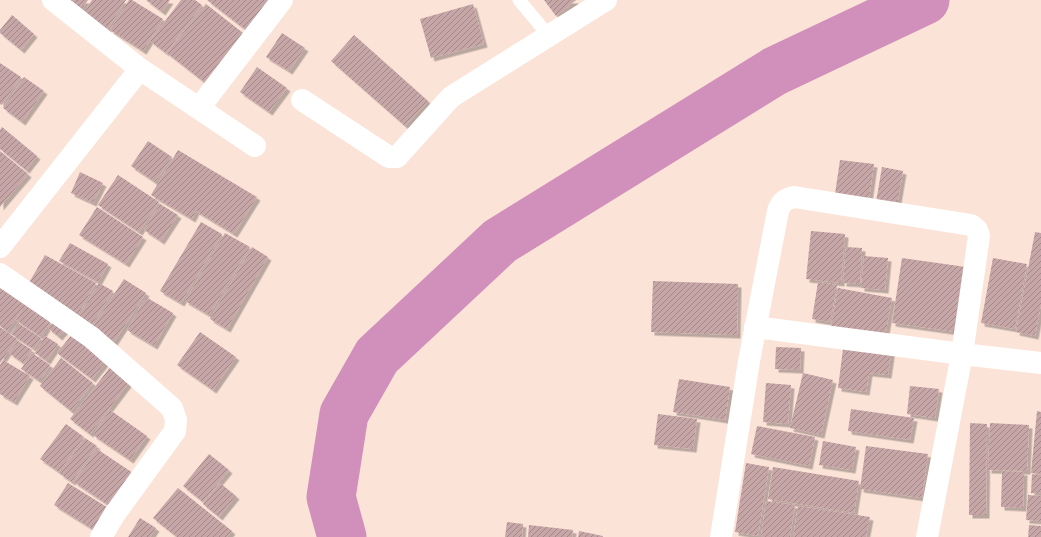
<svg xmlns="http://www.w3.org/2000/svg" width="1041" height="537" font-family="'Open Sans',sans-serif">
<defs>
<pattern id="building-hatch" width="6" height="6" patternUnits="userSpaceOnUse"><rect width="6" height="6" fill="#c7a6a8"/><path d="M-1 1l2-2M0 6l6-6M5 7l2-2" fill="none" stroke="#a28788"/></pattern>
<filter id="shadow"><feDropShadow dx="3.5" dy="3.5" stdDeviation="0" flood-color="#0004"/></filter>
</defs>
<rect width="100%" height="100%" fill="#fce3d7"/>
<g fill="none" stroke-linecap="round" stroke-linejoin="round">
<path stroke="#d090bb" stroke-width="49" d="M342,537L331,497L344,414L377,356L500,241L775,71L925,0"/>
</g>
<path fill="url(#building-hatch)" filter="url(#shadow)" d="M62,0H88L80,12Z
M92,0H126L107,30L83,14Z
M129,0H132L163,19L143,51L110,30Z
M146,0H170L162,12Z
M181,0H195L202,5L166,53L150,41Z
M207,0H270L246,30Z
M544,0H576L556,16Z
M206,4L243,33L204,82L167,53Z
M473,4L484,44L431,58L420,19Z
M12,15L34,34L21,50L0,33V30Z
M282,33L305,48L289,71L266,57Z
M354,35L428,101L405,126L331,61Z
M0,63L21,77L2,105L0,104Z
M257,67L287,88L269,112L240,92Z
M24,77L44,91L22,122L3,108Z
M2,127L37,156L26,170L0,149V130Z
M148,141L172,157L155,182L131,166Z
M178,150L257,197L234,234L196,211L192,219L151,195Z
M0,151L28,174L0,207Z
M840,160L874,164L869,199L835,194Z
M882,167L903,171L897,206L876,202Z
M80,172L103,183L93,203L71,193Z
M118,175L159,202L139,232L98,205Z
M160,204L178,215L161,241L144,230Z
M97,207L143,237L126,264L79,235Z
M201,222L222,234L181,303L160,291Z
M811,231L845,234L841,283L806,279Z
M1035,232L1041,233V304L1035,336L1016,332Z
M225,233L250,247L209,315L185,301Z
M70,243L108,264L98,282L59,261Z
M252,247L268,257L227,329L210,319Z
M846,247L862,248L860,284L843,283Z
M45,255L96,283L77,316L26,288Z
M864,256L888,258L885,290L861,288Z
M902,258L966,267L956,332L892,323Z
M993,258L1027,264L1015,329L981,323Z
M124,279L146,293L114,342L92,328Z
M653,281L738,284L737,335L651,332Z
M818,282L837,285L830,322L812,319Z
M99,283L113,291L91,326L78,318Z
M0,288L50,322L41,337L16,320L23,308L7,331L0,326Z
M838,288L892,298L884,342L830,332Z
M146,297L173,313L154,346L127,330Z
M54,321L65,330L59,337L48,328Z
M18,323L41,338L34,349L11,334Z
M0,327L17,339L0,363Z
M200,332L236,357L213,390L177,365Z
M73,333L108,359L92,379L57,353Z
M45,336L58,344L47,361L35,353Z
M18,341L32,350L23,363L9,353Z
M844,341L892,347L888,375L869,373L866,392L838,388Z
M776,347L801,348L800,370L775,369Z
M32,353L50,365L40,381L21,369Z
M61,358L93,383L71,411L40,386Z
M3,360L30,376L14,402L0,394V365Z
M111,366L130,381L90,434L70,419Z
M803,373L833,380L821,435L790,428Z
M679,379L730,387L725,420L673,412Z
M766,383L791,385L788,424L763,422Z
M910,386L939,389L935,418L907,414Z
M851,409L914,418L910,440L848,431Z
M110,410L147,436L130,460L93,435Z
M1037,411L1041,412V474L1031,473Z
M658,414L697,419L693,449L654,445Z
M970,423L987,424L986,515H969Z
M990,423L1029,425L1027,471L988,470Z
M66,424L84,437L59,472L40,459Z
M757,426L815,437L809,466L751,454Z
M85,438L97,446L72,482L60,474Z
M823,441L856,447L852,470L819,465Z
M866,446L928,454L922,498L860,489Z
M97,449L133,473L110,506L74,482Z
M209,454L229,470L203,502L183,486Z
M746,463L769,467L758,536L735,532Z
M773,467L859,481L854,513L768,499Z
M1002,471L1024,472L1023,508L1001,507Z
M1032,474L1041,475V494L1031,493Z
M68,483L110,509L96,531L54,505Z
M220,483L236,496L219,517L203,504Z
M178,488L232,531L227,537H177L153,518Z
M1028,495L1041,496V521L1026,520Z
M766,501L795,505L790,537H761Z
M798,506L870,517L866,537H793Z
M140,518L156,528L150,537H128Z
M507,522L523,524L522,537H505Z
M529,525L573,530L572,537H528Z
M1029,525L1041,526V537H1028Z
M579,531L603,536V537H578Z"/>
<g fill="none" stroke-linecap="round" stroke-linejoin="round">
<path stroke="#fff" stroke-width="13" d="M519,0L549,36"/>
<path stroke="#fff" stroke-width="22" d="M53,0L140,69L255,146
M302,100L389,157H397L451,97L606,0
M199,108L282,0
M0,247L140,69
M0,274L91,337L172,408L176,420L175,431L114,515L101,537
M721,537L749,361L778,211C781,202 785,199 794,197L971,225L977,230L979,236L962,354L755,327
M927,537L962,354L1041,363"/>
</g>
</svg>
